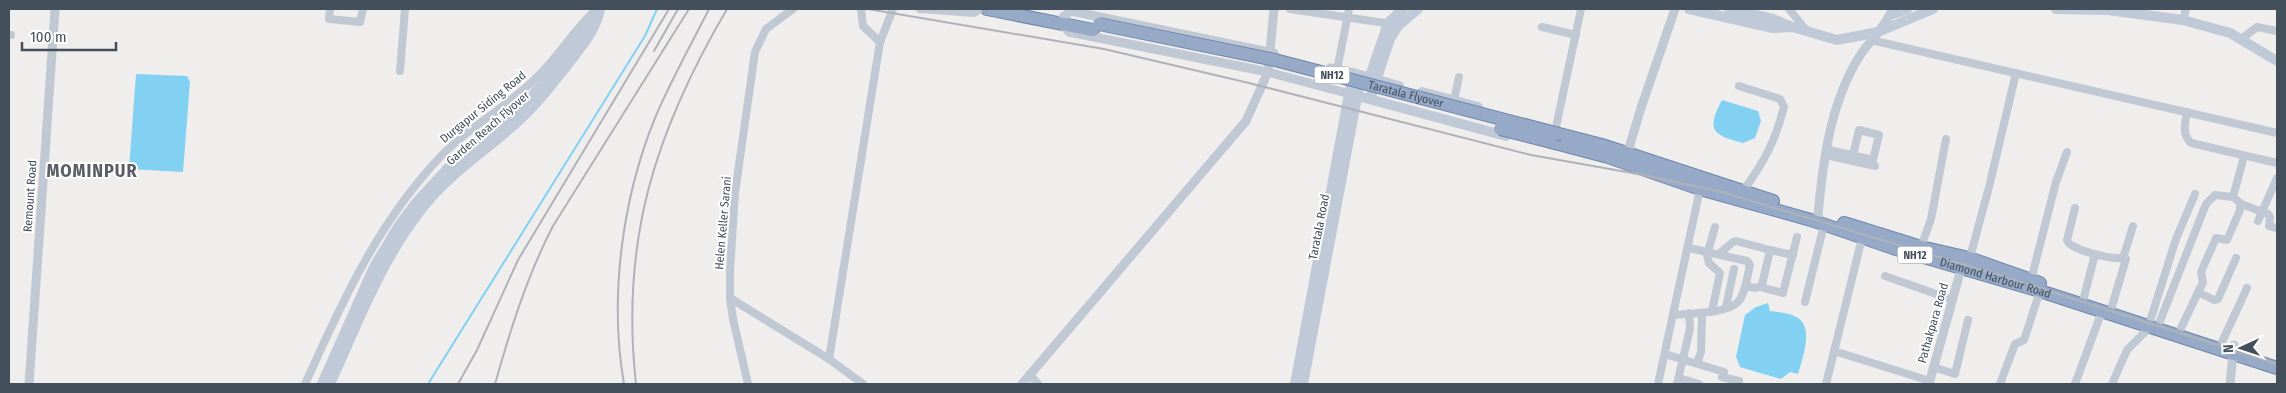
<svg xmlns="http://www.w3.org/2000/svg" width="2286" height="393" font-family="'Fira Sans Condensed',sans-serif">
<style>
.water{fill:#82d1f2}
.lines{fill:none;stroke-linecap:round;stroke-linejoin:round}
.stream{stroke:#82d1f2;stroke-width:2}
.trunk-casing{stroke:#6d85ac;stroke-width:14}
.minor{stroke:#c0c8d4;stroke-width:8}
.tertiary{stroke:#c0c8d4;stroke-width:9}
.secondary{stroke:#bfc9d8;stroke-width:10}
.trunk{stroke:#96aac8;stroke-width:12}
.rail{stroke:#afb2b9;stroke-width:2}
.trunk-bridge-casing{stroke:#6d85ac;stroke-width:14;stroke-linecap:butt}
.trunk-bridge{stroke:#96aac8;stroke-width:12}
.labels{text-anchor:middle;stroke-width:4;stroke-linejoin:round;paint-order:stroke}
.shield{fill:#fff;stroke:#7c848d;stroke-width:1}
.shield-label{font-size:11px;font-weight:bold;fill:#444f5c}
.street-label{font-size:12px;fill:#444f5c;stroke:#fff}
.district-label{font-size:18px;font-weight:bold;letter-spacing:1px;fill:#5a5d63;stroke:#fff}
</style>
<rect width="100%" height="100%" fill="#f0eded"/>
<g class="water">
<path d="M136,74L187,76L190,82L183,172L129,169Z"/>
<path d="M1722,100L1758,111L1761,121L1755,138L1743,143C1712,135 1706,130 1722,100Z"/>
<path d="M1768,303L1770,311C1778,312 1791,313 1798,318C1814,328 1802,360 1798,374L1790,372L1781,379L1740,367L1736,357L1745,315L1756,307Z"/>
</g>
<g class="lines">
<path class="stream" d="M428,384L645,36L657,9"/>
<defs>
<g id="trunk">
<path d="M987,9L1093,30"/>
<path d="M1563,135L1602,145L1773,201"/>
<path id="s1" d="M1551,142L1608,157L1700,189L1811,220L1893,248L2040,291L2277,368"/>
<path d="M1844,223L1921,247L1969,258L2040,283"/>
</g>
</defs>
<use href="#trunk" class="trunk-casing"/>
<g class="minor">
<path d="M330,9L329,19L360,22L363,9"/>
<path d="M793,9L766,29L755,52L735,193L730,271V298L829,359L863,384"/>
<path d="M861,9L863,26L880,42"/>
<path d="M920,9L974,13L980,9"/>
<path d="M1290,9L1392,24"/>
<path d="M1789,9L1806,30"/>
<path d="M2183,20L2186,9"/>
<path d="M1542,27L1576,35"/>
<path d="M9,35H11"/>
<path d="M2241,39L2257,27L2277,31"/>
<path d="M1871,40L2277,133"/>
<path d="M1337,70L1349,9"/>
<path d="M400,71L405,9"/>
<path d="M1739,86L1780,99L1784,107C1775,142 1764,162 1743,191"/>
<path d="M1454,100L1459,77"/>
<path d="M2187,112C2185,123 2182,135 2191,143L2277,163"/>
<path d="M1556,127L1581,9"/>
<path d="M1827,149C1842,153 1857,156 1873,160L1879,135L1859,130L1853,155"/>
<path d="M1826,155L1875,166"/>
<path d="M2241,204L2268,214L2270,217L2269,226L2277,228"/>
<path d="M2075,208L2067,240C2069,250 2111,259 2121,258L2124,255L2133,226"/>
<path d="M2258,221L2277,178"/>
<path d="M1921,247L1931,219L1946,139"/>
<path d="M1770,250L1793,255"/>
<path d="M1720,253L1733,242L1736,241L1770,250L1762,285L1756,288L1745,286"/>
<path d="M1969,261L1989,187L2016,73"/>
<path d="M1885,276L1953,300"/>
<path d="M2031,280L2056,182L2067,152"/>
<path d="M1760,287L1783,293L1797,237"/>
<path d="M2198,292L2214,300L2218,299L2236,258"/>
<path d="M2084,297L2095,254"/>
<path d="M730,298L733,319L748,384"/>
<path d="M1805,302L1824,225"/>
<path d="M2112,306L2126,259"/>
<path d="M1726,307L1734,269"/>
<path d="M1712,311L1720,273L1709,263L1707,255L1715,227"/>
<path d="M1674,315C1691,313 1726,314 1738,302C1746,293 1747,276 1750,265L1747,261L1689,248"/>
<path d="M2151,318L2176,239L2195,194"/>
<path d="M2160,321L2206,204L2215,195L2233,197"/>
<path d="M2181,328L2203,282L2201,272L2216,238L2227,240L2240,210V203L2233,197L2244,156"/>
<path d="M2222,342L2247,288"/>
<path d="M1834,351L1930,381"/>
<path d="M1665,354L1724,372"/>
<path d="M829,359L880,42L893,9"/>
<path d="M1697,363L1701,352L1702,313"/>
<path d="M1933,367L1955,374L1968,320"/>
<path d="M1030,375L1038,384"/>
<path d="M1722,377L1739,381L1738,384"/>
<path d="M1679,378L1699,384"/>
<path d="M305,384C342,302 377,224 440,157C469,127 507,107 537,77C559,56 574,29 597,9"/>
<path d="M1658,384L1700,189"/>
<path d="M1677,384L1690,329L1689,313"/>
<path d="M1826,384L1862,238"/>
<path d="M2000,384L2015,344L2024,340L2040,291"/>
<path d="M2075,384L2102,311"/>
<path d="M2112,384L2127,350L2151,326"/>
</g>
<g class="tertiary">
<path d="M1063,17L1071,11L1274,53"/>
<path d="M1062,24L1069,32L1268,72L1350,94"/>
<path d="M1330,68L1353,73"/>
<path d="M1626,158L1641,108L1675,9"/>
<path d="M1818,215C1823,161 1830,104 1859,57C1869,41 1885,28 1892,10"/>
<path d="M29,384L55,9"/>
<path d="M1022,384L1246,121L1268,72L1274,9"/>
<path d="M1929,384L1961,269"/>
<path d="M2230,384L2234,345"/>
</g>
<g class="secondary">
<path d="M1689,9L1773,28L1793,27L1837,40L1878,32L1933,9"/>
<path d="M1729,9L1773,19L1790,26"/>
<path d="M2056,9L2108,10L2183,20L2230,33L2277,61"/>
<path d="M1890,15L1907,9"/>
<path d="M1368,82L1388,23L1403,9"/>
<path d="M1422,92L1478,107"/>
<path d="M1354,95L1506,136"/>
<path d="M1370,99L1390,39L1398,26L1418,9"/>
<path d="M322,384L374,267L398,227L415,204L448,168L508,120L526,102L540,87L596,16"/>
<path d="M330,384C357,325 380,262 421,210C447,176 481,154 513,126C536,106 554,82 573,58C585,42 596,29 600,9"/>
<path d="M1295,384L1353,73L1399,86"/>
<path d="M1303,384L1361,76"/>
</g>
<use href="#trunk" class="trunk"/>
<g class="rail">
<path d="M868,9L1104,49L1249,83L1531,155L1638,174L1722,192L2005,277L2277,364"/>
<path d="M654,51L678,9"/>
<path d="M458,384L477,350L518,260L669,9"/>
<path d="M495,384C510,331 527,276 553,226L689,9"/>
<path d="M624,384C609,298 622,199 655,118C671,80 691,45 709,9"/>
<path d="M636,384C620,241 655,132 727,9"/>
</g>
<defs>
<g id="trunk-bridge">
<path id="s2" d="M1099,24L1275,60L1563,135"/>
<path d="M1500,129L1551,142"/>
</g>
</defs>
<use href="#trunk-bridge" class="trunk-bridge-casing"/>
<use href="#trunk-bridge" class="trunk-bridge"/>
</g>
<g class="labels">
<g class="shield">
<rect x="1314.5" y="66.5" width="35" height="17" rx="4"/>
<rect x="1897.5" y="246.5" width="35" height="17" rx="4"/>
</g>
<g class="shield-label">
<text x="1332" y="79">NH12</text>
<text x="1915" y="259">NH12</text>
</g>
<g class="street-label">
<text dy="4" stroke="none"><textPath href="#s2" startOffset="315">Taratala Flyover</textPath></text>
<text transform="translate(483 107) rotate(-39)" y="4">Durgapur Siding Road</text>
<text transform="translate(488 128) rotate(-41)" y="4">Garden Reach Flyover</text>
<text transform="translate(30 196) rotate(-86)" y="4">Remount Road</text>
<text transform="translate(723 223) rotate(-85)" y="4">Helen Keller Sarani</text>
<text transform="translate(1319 227) rotate(-79)" y="4">Taratala Road</text>
<text dy="4" stroke="none"><textPath href="#s1" startOffset="465">Diamond Harbour Road</textPath></text>
<text transform="translate(1933 323) rotate(-74)" y="4">Pathakpara Road</text>
</g>
<g class="district-label">
<text x="92" y="177">MOMINPUR</text>
</g>
</g>
<rect width="2286" height="393" fill="none" stroke="#444f5c" stroke-width="20"/>
<g transform="translate(2241 348) rotate(267)" stroke="#ffffff" stroke-width="4" paint-order="stroke">
<path d="M0-4L9 19L0 12L-9 19Z" fill="#444f5c"/>
<text y="-8" font-size="14" font-weight="bold" text-anchor="middle" fill="#444f5c">N</text>
</g>
<path d="M22 42v8h94v-8" fill="none" stroke="#444f5c" stroke-width="2.5"/>
<text x="30" y="42" font-size="15" fill="#444f5c" stroke="#ffffff" stroke-width="4" paint-order="stroke">100 m</text>
</svg>
